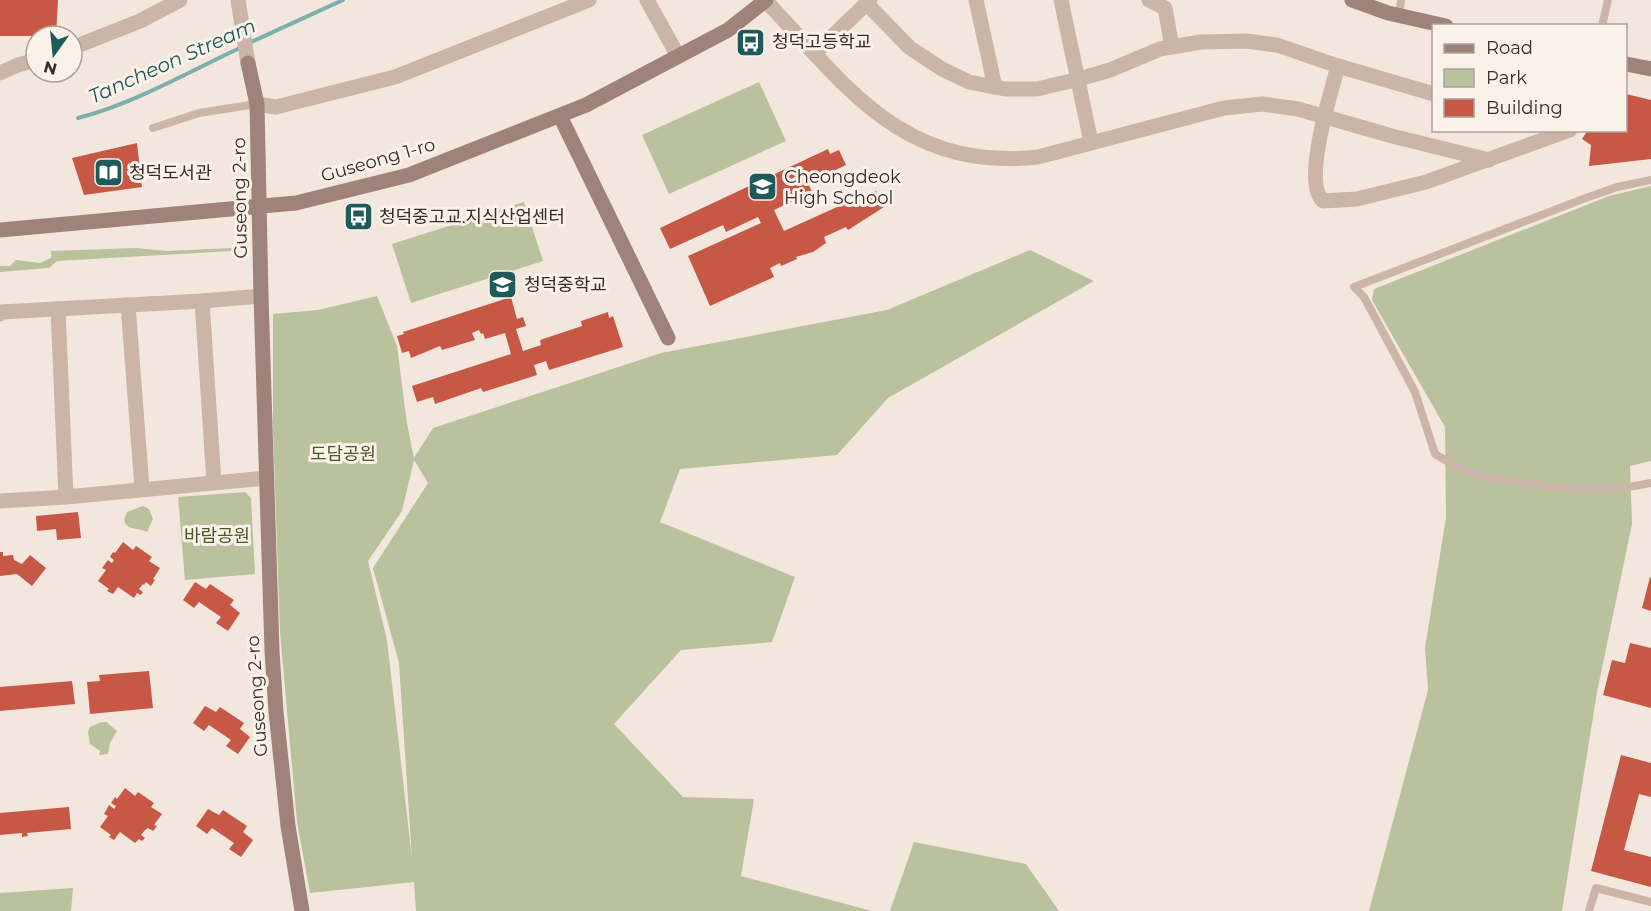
<svg xmlns="http://www.w3.org/2000/svg" width="1651" height="911" font-family="Montserrat,'Noto Sans KR',sans-serif">
<style>
.green{fill:#b9c29c;fill-rule:evenodd}
.lines{fill:none;stroke-linecap:round;stroke-linejoin:round}
.stream{stroke:#7bb0ad;stroke-width:4}
.building{fill:#c85846}
.lane{stroke:#cbb5a8;stroke-width:8}
.street{stroke:#cbb5a8;stroke-width:15}
.secondary{stroke:#9f837a;stroke-width:15}
.labels{text-anchor:middle;stroke-width:6;stroke-linejoin:round;paint-order:stroke}
.poi-label{font-size:18px;fill:#382c29;stroke:#faf1e9;text-anchor:start}
.street-label{font-size:18px;fill:#382c29;stroke:#faf1e9}
.park-label{font-size:18px;fill:#4b572c;stroke:#faf1e9}
.water-label{font-size:20px;font-style:italic;fill:#1d5a58;stroke:#faf1e9}
</style>
<rect width="100%" height="100%" fill="#f3e6dd"/>
<g class="green">
<path d="M759,82L786,141L669,194L642,135Z"/>
<path d="M1651,186V461L1630,466L1632,524L1597,692L1562,911H1369L1428,690L1425,648L1446,517L1445,427L1372,300L1374,289L1609,196Z"/>
<path d="M524,202L543,261L411,303L392,244Z"/>
<path d="M135,248L168,251L232,248V251L57,261L49,268L0,272V266H10L16,260L40,263L51,258V251Z"/>
<path d="M1030,250L1094,281L888,398L837,455L680,469L660,522L795,577L772,642L681,650L614,724L683,797L754,799L741,876L872,911H416L414,882L310,893L297,822L280,632L273,430V314L318,310L377,296L397,346L407,424L414,458L433,428L661,353L887,310ZM414,460L428,483L373,568L399,663L412,859L387,640L368,561L402,511Z"/>
<path d="M245,492L251,498L255,574L185,580L178,497Z"/>
<path d="M143,506L149,509L153,519L147,532C139,528 132,530 126,525L124,520L127,512Z"/>
<path d="M101,722H106L117,731L110,743L108,754L99,755L100,751L90,744L88,732L90,727Z"/>
<path d="M914,842L1026,864L1059,911H890Z"/>
<path d="M73,888L71,911H0V893Z"/>
</g>
<g class="lines">
<g class="stream">
<path d="M249,43L343,0"/>
<path d="M78,118C134,104 190,71 242,47"/>
</g>
</g>
<g class="building">
<path d="M0,0H58L56,36H0Z"/>
<path d="M1626,94L1651,100V159L1589,166L1591,145L1582,139L1588,130H1626Z"/>
<path d="M137,143L142,187L84,195L72,158Z"/>
<path d="M828,149L830,154L839,150L846,165L808,183L812,192L774,210L784,231L868,193L869,195L876,191L884,207L848,230L846,227L824,237L826,243L813,252L796,257L797,259L781,266L780,263L770,268L774,277L710,306L688,256L761,223L758,217L726,232L723,225L670,249L660,228Z"/>
<path d="M511,297L517,319L523,317L526,326L516,329L523,351L541,345L540,340L582,326L581,321L608,312L609,318L613,316L623,347L549,370L546,361L534,365L537,375L483,392L481,388L435,404L433,397L417,402L412,386L511,354L505,333L485,339L483,333L481,334L479,330L472,333L475,340L442,350L440,346L411,358L409,351L402,353L397,336L404,334L403,332Z"/>
<path d="M78,512L81,538L57,540L56,529L37,531L36,516Z"/>
<path d="M123,542L133,550L136,546L152,557L149,561L160,568L153,579L155,580L151,586L146,582L144,585L143,584L139,589L143,592L141,595L137,593L134,598L118,587L113,594L107,591L109,589L98,581L106,570L102,568L108,560L112,563L114,560L110,557L113,552L115,553Z"/>
<path d="M0,552H3V556L13,555L14,560L22,564L30,555L46,568L32,586L17,574L0,576Z"/>
<path d="M1650,577L1651,578V611L1642,608Z"/>
<path d="M195,582L206,589L210,584L234,600L230,605L240,613L228,631L216,623L221,617L199,602L194,608L183,600Z"/>
<path d="M1630,643L1651,648V708L1603,695L1612,660L1625,663Z"/>
<path d="M149,671L153,708L90,714L87,682L100,681L99,675Z"/>
<path d="M72,681L75,704L0,711V687Z"/>
<path d="M205,706L216,712L220,707L244,723L240,729L250,737L238,754L226,746L231,740L209,725L204,731L193,723Z"/>
<path d="M1621,755L1651,763V797L1639,794L1624,850L1651,857V887L1591,871Z"/>
<path d="M125,788L135,796L138,792L154,803L151,807L162,814L154,825L157,826L153,831L148,828L145,830L141,835L145,838L142,841L139,839L135,843L120,832L114,840L109,837L111,835L100,827L108,816L104,814L109,805L114,809L116,806L111,803L115,797L117,799Z"/>
<path d="M69,807L71,829L27,833L28,836L22,837V833L0,835V813Z"/>
<path d="M208,809L219,815L223,810L247,826L243,832L253,840L241,857L229,849L234,843L212,828L207,834L196,826Z"/>
</g>
<g class="lines">
<g class="lane">
<path d="M1399,15L1401,0"/>
<path d="M1602,26L1608,0"/>
<path d="M153,128L199,113L257,104"/>
<path d="M1651,180L1617,187L1583,199L1354,287L1364,297L1415,392L1435,454C1444,459 1454,466 1464,470C1484,478 1505,480 1527,483C1572,490 1605,493 1651,483"/>
<path d="M1589,911L1596,888L1651,902"/>
</g>
<g class="street">
<path d="M238,0L248,63"/>
<path d="M647,0L678,56"/>
<path d="M765,0C848,88 903,171 1038,157L1224,108L1262,104L1298,109L1392,136L1489,160"/>
<path d="M976,0L995,87"/>
<path d="M1061,0L1091,142"/>
<path d="M1149,0L1165,8L1172,47"/>
<path d="M867,4L910,48L942,69L969,82L1005,89H1037L1079,79L1110,70L1160,49L1201,42L1246,41L1277,45L1338,66L1434,94"/>
<path d="M72,48L140,21L180,0"/>
<path d="M815,53L870,0"/>
<path d="M1338,66C1331,93 1302,182 1323,201L1357,199L1426,182L1570,130"/>
<path d="M0,73L18,65L36,60"/>
<path d="M257,104L276,107L395,77L589,0"/>
<path d="M202,301L214,483"/>
<path d="M128,305L142,488"/>
<path d="M58,309L66,497"/>
<path d="M0,314L1,312L202,301L261,296"/>
<path d="M0,501L66,497L266,478"/>
</g>
<g class="secondary">
<path d="M1352,0L1388,13L1446,26"/>
<path d="M248,63L257,104L261,296L272,651L276,712L288,826L302,911"/>
<path d="M1626,64L1651,69"/>
<path d="M560,116L668,338"/>
<path d="M0,230L296,203L409,175L586,105L728,30L766,0"/>
</g>
</g>
<defs>
<symbol id="bus-square" viewBox="-11 -11 22 22"><rect x="-9" y="-9" width="18" height="18" rx="4" fill="#1d5a58" stroke="#faf1e9"/><path d="M-5-6H5V4H4V6H2V4H-2V6H-4V4H-5ZM-3.5-4V0h7V-4ZM-3.5 1.2v1.5H-2V1.2ZM2 1.2v1.5H3.5V1.2Z" fill="#fff"/></symbol>
<symbol id="library-square" viewBox="-11 -11 22 22"><rect x="-9" y="-9" width="18" height="18" rx="4" fill="#1d5a58" stroke="#faf1e9"/><path d="M-6-4Q-3-5.5-.7-3.5V5Q-3 3-6 4ZM6-4Q3-5.5 .7-3.5V5Q3 3 6 4Z" fill="#fff"/></symbol>
<symbol id="school-square" viewBox="-11 -11 22 22"><rect x="-9" y="-9" width="18" height="18" rx="4" fill="#1d5a58" stroke="#faf1e9"/><path d="M0-5L7-2L0 1L-7-2ZM-4 1L0 2.5L4 1V4Q0 6-4 4Z" fill="#fff"/></symbol>
</defs>
<g fill-rule="evenodd">
<use href="#bus-square" x="734" y="26" width="33" height="33"/>
<use href="#library-square" x="92" y="156" width="33" height="33"/>
<use href="#school-square" x="746" y="170" width="33" height="33"/>
<use href="#bus-square" x="342" y="200" width="33" height="33"/>
<use href="#school-square" x="486" y="268" width="33" height="33"/>
</g>
<g class="labels">
<g class="poi-label">
<text x="772" y="48">청덕고등학교</text>
<text x="129" y="179">청덕도서관</text>
<text x="784" y="183">Cheongdeok<tspan x="784" dy="21">High School</tspan></text>
<text x="379" y="223">청덕중고교.지식산업센터</text>
<text x="524" y="291">청덕중학교</text>
</g>
<g class="street-label">
<text transform="translate(378 160) rotate(-16)" y="6">Guseong 1-ro</text>
<text transform="translate(240 198) rotate(-91)" y="6">Guseong 2-ro</text>
<text transform="translate(257 696) rotate(-94)" y="6">Guseong 2-ro</text>
</g>
<g class="park-label">
<text x="343" y="460">도담공원</text>
<text x="217" y="542">바람공원</text>
</g>
<g class="water-label">
<text transform="translate(172 61) rotate(-24)" y="7">Tancheon Stream</text>
</g>
</g>
<rect x="1432" y="24" width="195" height="108" fill="#faf1e9" stroke="#aca29c" stroke-width="1.5"/>
<rect x="1444" y="44" width="30" height="9" fill="#9f837a" stroke="#aca29c" stroke-width="1.5"/>
<text x="1486" y="54" font-size="18" fill="#382c29">Road</text>
<rect x="1444" y="69" width="30" height="18" fill="#b9c29c" stroke="#aca29c" stroke-width="1.5"/>
<text x="1486" y="84" font-size="18" fill="#382c29">Park</text>
<rect x="1444" y="99" width="30" height="18" fill="#c85846" stroke="#aca29c" stroke-width="1.5"/>
<text x="1486" y="114" font-size="18" fill="#382c29">Building</text>
<g transform="translate(54 54) rotate(195)"><circle r="28" fill="#faf1e9" stroke="#aca29c" stroke-width="1.5"/>
<path d="M0-4.5L10 22L0 15L-10 22Z" fill="#1d5a58"/>
<text y="-9" font-size="16" font-weight="bold" text-anchor="middle" fill="#382c29">N</text>
</g>
</svg>
